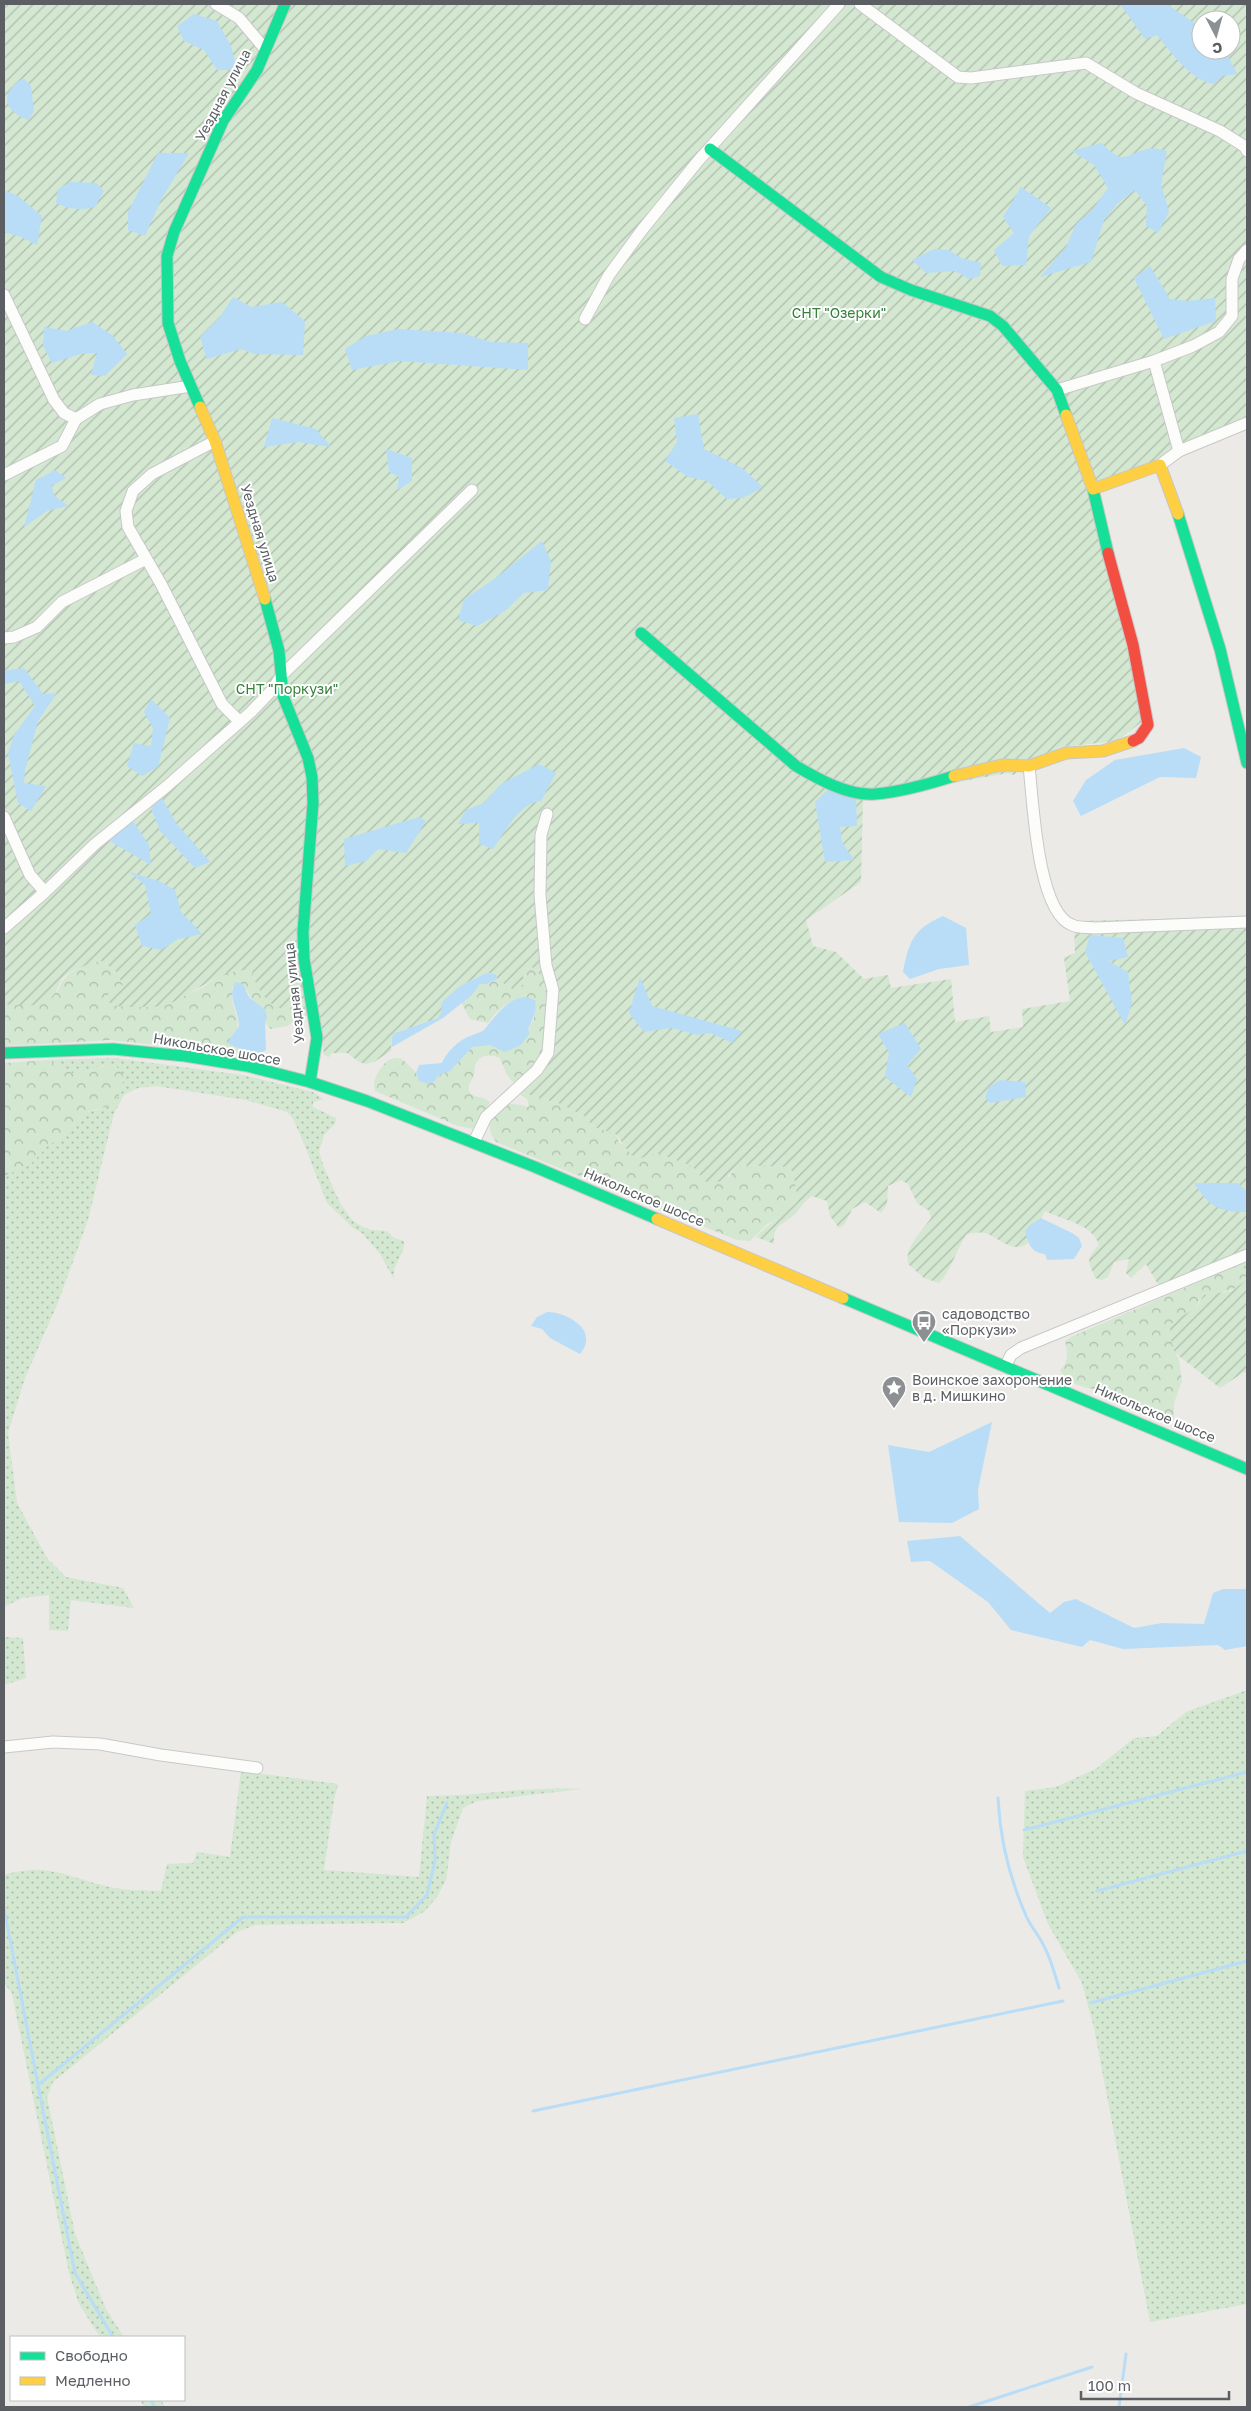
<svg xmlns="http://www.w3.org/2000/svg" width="1251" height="2411" font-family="'Golos Text',sans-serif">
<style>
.grass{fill:url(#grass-dots)}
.forest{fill:url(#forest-crowns)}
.garden{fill:url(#garden-furrows);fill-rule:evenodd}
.water{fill:#b9ddf7}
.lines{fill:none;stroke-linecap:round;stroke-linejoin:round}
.stream{stroke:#b9ddf7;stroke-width:3}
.street-casing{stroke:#c8c8c8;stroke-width:13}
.fast-casing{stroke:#c7c7c6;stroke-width:13}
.slow-casing{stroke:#c7c7c6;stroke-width:13}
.jam-casing{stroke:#c7c7c6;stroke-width:13}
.street{stroke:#fcfcfb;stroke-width:11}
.fast{stroke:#16e098;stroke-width:11}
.slow{stroke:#ffcf43;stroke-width:11}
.jam{stroke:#f24e42;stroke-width:11}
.labels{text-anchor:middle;stroke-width:4;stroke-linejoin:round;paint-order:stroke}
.street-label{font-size:14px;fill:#5b5f64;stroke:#fff}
.park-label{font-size:14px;fill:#358138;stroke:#fff}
.poi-label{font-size:14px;fill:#5b5f64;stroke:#fff;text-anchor:start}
</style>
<defs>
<pattern id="grass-dots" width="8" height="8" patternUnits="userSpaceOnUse" patternTransform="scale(1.25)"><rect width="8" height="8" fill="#d3e7d1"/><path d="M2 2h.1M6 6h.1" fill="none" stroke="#aebead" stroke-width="1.8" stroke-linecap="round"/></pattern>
<pattern id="forest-crowns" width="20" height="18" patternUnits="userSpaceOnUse" patternTransform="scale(1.25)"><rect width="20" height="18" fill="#d3e7d1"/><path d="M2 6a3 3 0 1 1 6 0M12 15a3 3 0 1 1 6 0" fill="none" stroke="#aebead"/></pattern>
<pattern id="garden-furrows" width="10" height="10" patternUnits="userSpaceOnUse" patternTransform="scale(1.25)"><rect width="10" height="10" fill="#d3e7d1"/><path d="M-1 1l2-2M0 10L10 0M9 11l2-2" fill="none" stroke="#aebead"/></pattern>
</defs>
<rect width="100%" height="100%" fill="#ebeae6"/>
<g class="grass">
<path d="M115,1058L242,1075L313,1092L323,1099L313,1102V1107L336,1118L335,1124L324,1135L319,1151L323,1165L340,1203L352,1220L361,1226L371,1230L387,1231L394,1238L404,1241C406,1255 389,1266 395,1281L380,1254L362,1233L353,1228L327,1203L303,1141L293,1119L287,1112L246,1100L156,1086L138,1088L124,1095L114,1113L88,1220L59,1300L25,1378L8,1433L17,1503L47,1558L66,1577L123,1588L134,1608L71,1600L68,1631L49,1630V1595L22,1598L4,1607V1176L34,1161L47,1146L65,1135L74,1123L87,1112L97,1110L115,1101L123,1086L104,1065L83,1072L72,1073L47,1060Z"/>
<path d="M4,1637L23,1638L26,1678L4,1685Z"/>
<path d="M1247,1690V2304L1150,2322L1094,2028L1082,1983L1048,1924L1023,1857L1025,1791L1056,1787L1097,1768L1134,1738L1157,1736L1186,1712Z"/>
<path d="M241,1771L338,1784L334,1800L324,1870L419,1877L427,1796C479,1796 529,1786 582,1789L477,1801L463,1808L451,1842L446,1880L437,1897L425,1911L413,1918L403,1923L255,1925L237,1932L53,2082L47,2097L75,2234L106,2309L124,2337H100L79,2304L69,2273L15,2009L12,1993L4,1983V1875C48,1862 69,1878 110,1887C126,1891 144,1890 161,1891L167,1864L193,1863L197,1852L230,1857Z"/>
<path d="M140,2400H161L165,2407H144Z"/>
</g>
<g class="forest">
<path d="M101,961L115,970L123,985L116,991L113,1005L148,1007L173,1002L186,994L202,988L220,976L236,970L244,968L252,971C256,988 271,1011 290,1009L299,1018L287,1026L271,1029L265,1023L267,1017C261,1007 250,1000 247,990L232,987C233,994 231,1001 234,1008C238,1021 241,1026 231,1037L234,1045L246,1049L244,1055L111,1040L4,1046V1005L58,991C63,973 83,964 101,961Z"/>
<path d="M532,967L538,971L546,993L544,1052L536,1065L514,1083L507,1075L500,1058C491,1054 481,1054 476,1063C474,1067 475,1071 474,1075C472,1080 466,1087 470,1093C475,1099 485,1095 490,1103L473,1129L458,1126L375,1091C370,1078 388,1052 401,1059C407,1062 412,1069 416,1073L417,1077L434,1082L439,1075L454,1065L472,1047L486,1044L521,1045L530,1033L528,1029L534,1019L535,1000C517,992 497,1009 488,1023L470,1019L461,1002L472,995L480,984H487L497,979L504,982L521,968Z"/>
<path d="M47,1060L72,1073C84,1073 124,1053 123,1080C123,1089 118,1099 112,1105L87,1112L74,1123L65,1135L47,1146L30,1165L4,1176V1063Z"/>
<path d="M520,1092L561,1104L584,1116L594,1127L616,1134L619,1142L641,1158L657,1153L692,1166L707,1183L729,1177L736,1167L744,1165L788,1167L793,1172L798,1201L787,1213L766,1225L750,1241L737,1240L496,1142L491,1134L489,1122C504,1103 505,1101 529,1107L527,1099L521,1095Z"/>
<path d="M1236,1266L1247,1269V1280C1231,1296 1213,1289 1200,1300C1196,1304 1199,1304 1196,1307C1192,1313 1182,1316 1175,1320V1353L1179,1360L1182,1381L1174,1403V1418L1169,1423C1146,1421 1130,1405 1110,1395C1092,1385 1073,1391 1060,1370C1070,1361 1067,1352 1065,1341L1073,1336Z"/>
</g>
<g class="garden">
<path d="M4,4H1247V419L1093,489L1143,721L1117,741L1061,747L1028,761L1014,775L1008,773L863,799L861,882L806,920L813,946L836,952L864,979L888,975L891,988L951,979L955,1022L989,1016L991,1032L1023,1027L1022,1009L1070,1001L1064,958L1075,953L1074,921L1247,917V1269L1236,1266L1152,1301L1147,1291L1159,1286L1146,1264L1131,1278L1126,1273L1129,1259L1114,1262L1108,1277L1102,1280L1095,1278C1088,1259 1085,1261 1099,1245C1092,1223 1062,1220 1045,1211L1041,1218L1031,1224L1026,1231L1028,1243C1014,1254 1001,1240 988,1234C982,1231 974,1233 967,1234C956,1249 952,1270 939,1283L924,1278L908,1264C904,1248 922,1231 931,1218L929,1211L917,1203L908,1184L901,1180L888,1186L887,1204L881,1213L865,1202L852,1209L845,1224L839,1228L830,1216L827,1201L812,1196C804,1201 802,1206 796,1213C785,1225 772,1223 774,1244L756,1237C769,1222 785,1215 798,1201L793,1172L788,1167L744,1165L736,1167L723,1181L707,1183L692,1166L657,1153L641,1158L631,1155L616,1134L594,1127L584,1116L561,1104L520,1092L514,1083L530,1071L543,1056L546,993L538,971L532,967L518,970L527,982L514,990L497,979L496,974L486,973L460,986L438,1018L398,1032L392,1037L391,1051L374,1062L366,1064L359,1062L347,1053H332L329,1057L324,1055L318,1013L299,1018L290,1009C271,1011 256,989 252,971C232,964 192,993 173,1002C162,1008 147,1007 135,1007C124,1007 114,1007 106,1000L109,992L116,991L123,985L115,970L101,961C91,963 68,971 62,979C56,989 56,998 43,1003C30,1008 17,1003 4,1005ZM1201,20H1231V50H1201Z"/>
<path d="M1247,1280V1373L1244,1372L1220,1388L1175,1353L1171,1340L1170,1326L1175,1320L1196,1308L1204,1295L1231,1291Z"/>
</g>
<g class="water">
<path d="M1120,4H1167L1201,28V50H1225L1237,74L1223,76L1214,84C1191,81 1171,52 1157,35L1145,39Z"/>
<path d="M194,14L217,21L231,46L237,70H217L204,50L184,41L177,26Z"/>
<path d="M23,78L31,86L34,111L28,120C2,110 0,93 23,78Z"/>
<path d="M1101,143C1127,166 1120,156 1147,149C1152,147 1161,150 1167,151L1161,185L1169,212L1158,233L1146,226L1147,206L1135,190L1117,204L1104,220L1091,262L1040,277L1066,247L1076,224L1092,210L1108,188L1094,165L1072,151Z"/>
<path d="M158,153H189L161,200L145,236L128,230V212Z"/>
<path d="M70,182L96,183L104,191L95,207C81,210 69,210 56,203L58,189Z"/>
<path d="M1021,187L1051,208L1029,236L1026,265L1002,266L994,250L1014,233L1003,217Z"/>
<path d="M4,190L18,196L42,216L37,245L21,237L4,232Z"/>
<path d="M934,249L949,250L961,258L981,263L980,276L969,279L955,271L926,273L912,260Z"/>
<path d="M1150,266L1170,299L1187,301L1215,298L1216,321L1164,339L1134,278Z"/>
<path d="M233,297L251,307L282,302L305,321L303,355L255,354L241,349L207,359L200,337L219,318Z"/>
<path d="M92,322L112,335L127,354L105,376L91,375L97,353L81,354L52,363L43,346L44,327L66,331Z"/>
<path d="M398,329L462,333L491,342L528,343V370L400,361L352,370L345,349L366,336Z"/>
<path d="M698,414L704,449L742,468L763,487L743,498L727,499L707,481L688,477L665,461L677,442L674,418Z"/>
<path d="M272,418L316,429L331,447L299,442L264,447Z"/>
<path d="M386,449L412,458V481L397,490L399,477L389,472Z"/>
<path d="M55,470L66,478L51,486L55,496L68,506L47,511L24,527L36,480Z"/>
<path d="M542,541L551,561L548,590L524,593L505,611L477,626L458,620L464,599L493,580Z"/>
<path d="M24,668L43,694L57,693L38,721L25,770L24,783L46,786L31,811L18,803L8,753L14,735L35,706L19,681L4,684V671Z"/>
<path d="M151,699L170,718L158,767L142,776L127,766L134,743L151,746L153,728L144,712Z"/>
<path d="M1184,748L1201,757L1196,778L1160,777L1081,816L1073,801L1086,780L1115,760Z"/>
<path d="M539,764L556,773L541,801C519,803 505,832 493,849L479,844V823L458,824L466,810L484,803L501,784Z"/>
<path d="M831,787L856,797L857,826L840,827L842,842L854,860L825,862L815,802Z"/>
<path d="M161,797L177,824L210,862L195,868L160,831L151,808Z"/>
<path d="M419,817L426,821L406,853L378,849L366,861L345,866L344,839Z"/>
<path d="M133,821L149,845L151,865L108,840Z"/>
<path d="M129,872L159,881L175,890L181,912L202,934L178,939L161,950L142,946L135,925L151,914L145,885Z"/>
<path d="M943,916L966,928L969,965L939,969L910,979L903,972C909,940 914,929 943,916Z"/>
<path d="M1090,935L1123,938L1128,957L1108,961L1128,972L1132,1003L1125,1025L1085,952Z"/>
<path d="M486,973L496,974L497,979L487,984H480L472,995L443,1018L392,1047V1037L395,1033L438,1018L442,1011L441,1004L443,1001L460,986Z"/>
<path d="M640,977L652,1006L742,1031L732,1043L711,1033L697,1035L672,1028L644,1032L629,1013Z"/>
<path d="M236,982L243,984L249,997L265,1010L267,1017L265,1023L266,1050C255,1058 239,1048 227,1043L239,1026C239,1010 226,996 236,982Z"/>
<path d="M525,997L535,1000C537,1011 533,1019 528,1029L530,1033L521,1045L505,1052L490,1045L472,1047L450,1071L439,1075L434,1082L428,1084L419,1081L416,1073L419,1065L442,1063C447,1051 461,1038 473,1035C477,1033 480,1033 484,1030C495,1017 506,999 525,997Z"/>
<path d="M905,1023L921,1049L907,1065L917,1079L911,1097L885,1077L889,1053L878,1034Z"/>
<path d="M1000,1080L1025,1082L1026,1097L990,1103L985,1098L989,1087Z"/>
<path d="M1194,1183H1237L1247,1191V1212C1219,1212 1209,1207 1194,1183Z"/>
<path d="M1041,1218L1072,1233L1079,1238L1082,1246L1074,1259L1047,1260L1045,1254C1031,1253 1028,1243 1025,1231L1031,1224Z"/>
<path d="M547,1312C568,1312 600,1331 580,1354L550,1338L542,1329L531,1326L537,1317Z"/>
<path d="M992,1422L978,1490L979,1509L952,1523L899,1522L888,1445L929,1452Z"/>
<path d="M960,1536L1050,1613L1064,1602L1076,1599L1134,1628L1162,1623L1204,1624L1213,1593L1223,1589H1247V1646L1225,1650L1218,1645L1123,1649L1090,1640L1082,1647L1011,1630L988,1602L930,1561L911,1562L907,1541Z"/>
</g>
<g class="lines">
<g class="stream">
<path d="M998,1798C1000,1839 1010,1880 1027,1918C1032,1928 1040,1937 1045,1948C1051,1960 1055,1974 1059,1988"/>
<path d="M1024,1830L1247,1772"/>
<path d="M1097,1891L1247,1851"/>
<path d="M4,1908L38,2085"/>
<path d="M1090,2003L1247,1961"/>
<path d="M533,2111L1063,2001"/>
<path d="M113,2337L75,2273L38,2085L243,1917H406L427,1895L435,1861L434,1834L447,1803"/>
<path d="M150,2400L155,2407"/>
<path d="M969,2407L1092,2367"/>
<path d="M1119,2407L1126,2354"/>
</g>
<defs>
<g id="street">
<path d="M216,4L239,18L265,49"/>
<path d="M860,4L958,77L971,78L1086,63L1136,93L1220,131L1244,146L1247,151"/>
<path d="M4,295L54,400L64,413L76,419"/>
<path d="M585,319L609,275L642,230L698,161L839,4"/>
<path d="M1154,361L1179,451"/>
<path d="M1057,390L1154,361L1193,346L1219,332L1232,316V279L1239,259L1247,250"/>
<path d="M215,441L152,474L133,491L126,511L128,527L161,584L222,704L239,721"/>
<path d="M1160,465L1179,451L1247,423"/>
<path d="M4,475L62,446L76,419L100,404L133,395L191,386"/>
<path d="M4,638L14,637L37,627L62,602L146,559"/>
<path d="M1029,766C1033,800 1037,912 1072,925C1078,928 1087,927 1095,928L1247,922"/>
<path d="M4,817L30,875L45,892"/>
<path d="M4,928L45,892L95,844L166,787L251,712L273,689L281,676L472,490"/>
<path d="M474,1142L486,1117L537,1070L548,1053L553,990L546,965L540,895L541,835L547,814"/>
<path d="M1006,1365L1011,1355L1021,1348L1247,1255"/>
<path d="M4,1747L53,1742L100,1744L161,1755L257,1768"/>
</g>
<g id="fast">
<path d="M710,149L881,277L911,290L990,316L1003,326L1057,390L1066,415"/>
<path d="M200,407L180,361L168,323L167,256L174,232L223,121L257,70L285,4"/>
<path d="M1093,489L1108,553"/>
<path d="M1178,514L1220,649L1247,763"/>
<path d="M265,599L279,651L283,696L308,758L312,777L313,803L303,932L304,959L317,1038L310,1082"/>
<path d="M641,633L796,766C818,779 848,796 875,794C900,792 929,784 954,776"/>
<path d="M4,1053L113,1049L185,1056L247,1066L310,1082L367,1101L535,1167L657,1219"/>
<path d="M843,1298L1247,1469"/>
</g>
<g id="slow">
<path d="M200,407L215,441L265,599"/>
<path d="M1066,415L1093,489L1160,465L1178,514"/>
<path d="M954,776L1002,765L1029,766L1066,753L1103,751L1133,741"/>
<path d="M657,1219L843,1298"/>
</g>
<path id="jam" d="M1108,553L1133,645L1148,725L1139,738L1133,741"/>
</defs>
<use href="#street" class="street-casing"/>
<use href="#fast" class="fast-casing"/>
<use href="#slow" class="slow-casing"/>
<use href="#jam" class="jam-casing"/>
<use href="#street" class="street"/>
<use href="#fast" class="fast"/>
<use href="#slow" class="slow"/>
<use href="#jam" class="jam"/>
</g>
<defs>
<symbol id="bus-pin" viewBox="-11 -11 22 30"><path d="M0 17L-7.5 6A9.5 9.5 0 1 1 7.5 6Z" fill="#8d9092" stroke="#fff"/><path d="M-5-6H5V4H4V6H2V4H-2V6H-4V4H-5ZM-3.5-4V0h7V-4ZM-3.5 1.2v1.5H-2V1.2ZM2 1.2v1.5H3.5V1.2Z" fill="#fff"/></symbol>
<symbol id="sight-pin" viewBox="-11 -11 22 30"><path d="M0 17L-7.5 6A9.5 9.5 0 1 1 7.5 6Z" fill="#8d9092" stroke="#fff"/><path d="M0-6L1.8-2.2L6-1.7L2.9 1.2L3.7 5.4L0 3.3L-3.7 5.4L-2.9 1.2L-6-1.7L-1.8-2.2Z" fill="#fff"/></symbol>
</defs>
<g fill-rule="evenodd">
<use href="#bus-pin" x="910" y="1308" width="28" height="38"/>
<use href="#sight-pin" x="880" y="1374" width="28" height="38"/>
</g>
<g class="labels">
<g class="street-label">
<text transform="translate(223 95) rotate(-62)" y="5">Уездная улица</text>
<text transform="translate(260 533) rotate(73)" y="5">Уездная улица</text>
<text transform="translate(294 993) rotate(-96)" y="5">Уездная улица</text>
<text transform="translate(217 1049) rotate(10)" y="5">Никольское шоссе</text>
<text transform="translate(644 1197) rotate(23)" y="5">Никольское шоссе</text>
<text transform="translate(1155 1413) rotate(23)" y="5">Никольское шоссе</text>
</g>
<g class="park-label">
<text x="839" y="318">СНТ "Озерки"</text>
<text x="287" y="694">СНТ "Поркузи"</text>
</g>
<g class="poi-label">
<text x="942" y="1319">садоводство<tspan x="942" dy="16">«Поркузи»</tspan></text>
<text x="912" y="1385">Воинское захоронение<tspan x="912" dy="16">в д. Мишкино</tspan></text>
</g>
</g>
<rect width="1251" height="2411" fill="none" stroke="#5b5f64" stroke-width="10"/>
<rect x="10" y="2336" width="175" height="65" fill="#ffffff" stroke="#bdbfc1"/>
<rect x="20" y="2352" width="25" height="8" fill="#16e098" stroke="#bdbfc1"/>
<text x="55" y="2361" font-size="15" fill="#5b5f64">Свободно</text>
<rect x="20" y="2377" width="25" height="8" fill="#ffcf43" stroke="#bdbfc1"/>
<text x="55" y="2386" font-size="15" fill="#5b5f64">Медленно</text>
<g transform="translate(1216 35) rotate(174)"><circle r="24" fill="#ffffff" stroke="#bdbfc1"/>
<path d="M0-4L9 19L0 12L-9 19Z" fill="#8d9092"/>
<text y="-8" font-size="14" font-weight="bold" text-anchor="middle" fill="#5b5f64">С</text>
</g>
<path d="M1081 2391v8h148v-8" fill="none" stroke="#5b5f64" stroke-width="2.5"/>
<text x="1088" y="2391" font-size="15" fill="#5b5f64" stroke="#ffffff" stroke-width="4" paint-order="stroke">100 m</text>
</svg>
